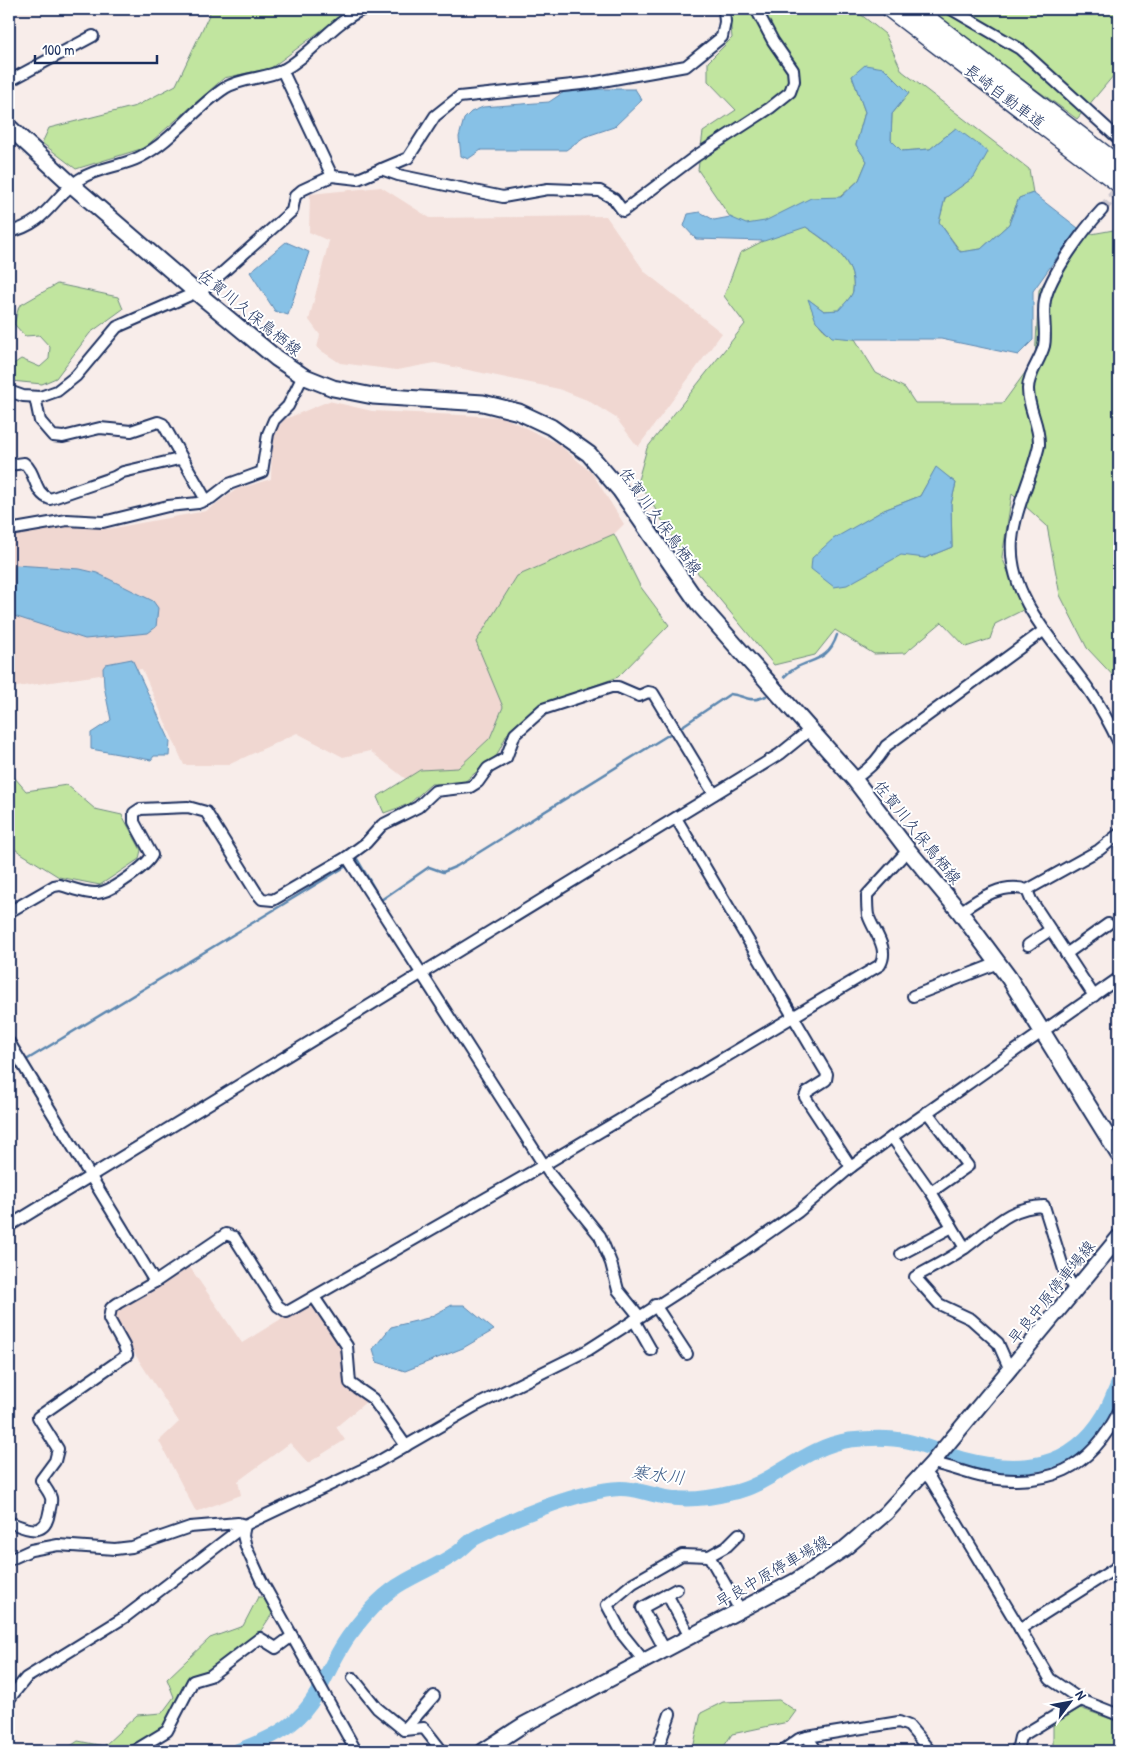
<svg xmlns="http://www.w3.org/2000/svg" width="1128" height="1760" font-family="'Patrick Hand','Klee One',sans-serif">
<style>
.built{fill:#f0d7d1}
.green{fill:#c1e59f;stroke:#6e8a7e;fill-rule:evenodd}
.water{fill:#87c1e6;stroke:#5c87b0}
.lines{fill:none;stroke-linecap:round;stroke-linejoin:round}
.stream{stroke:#5c87b0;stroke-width:2.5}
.river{stroke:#87c1e6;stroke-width:15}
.minor-tunnel{stroke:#ccc7ce;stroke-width:10;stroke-dasharray:10 5;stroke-linecap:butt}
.minor-casing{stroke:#1b2f5e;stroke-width:14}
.secondary-casing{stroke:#1b2f5e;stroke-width:18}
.primary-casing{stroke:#1b2f5e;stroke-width:19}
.motorway-casing{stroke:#1b2f5e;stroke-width:21}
.minor{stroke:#fff;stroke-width:10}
.secondary{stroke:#fff;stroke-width:14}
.primary{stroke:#fff;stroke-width:15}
.motorway{stroke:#fff;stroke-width:18}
.labels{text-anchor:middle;stroke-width:4;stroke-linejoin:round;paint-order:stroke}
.street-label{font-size:16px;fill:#1b2f5e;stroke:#fff}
.water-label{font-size:18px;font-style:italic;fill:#3b5b87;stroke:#fff}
</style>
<rect width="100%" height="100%" fill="#f8edea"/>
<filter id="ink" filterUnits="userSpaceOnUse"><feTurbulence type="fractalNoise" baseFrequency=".02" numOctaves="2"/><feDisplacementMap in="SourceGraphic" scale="10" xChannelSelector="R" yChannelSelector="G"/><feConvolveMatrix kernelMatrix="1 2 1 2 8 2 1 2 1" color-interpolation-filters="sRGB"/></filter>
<g filter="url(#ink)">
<g class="built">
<path d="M381,187L430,218L606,216L645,272L722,333L638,447L616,418L587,400L559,389L435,363L397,370L340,363L317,348L320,335L309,320L329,241L309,232L310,194Z"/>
<path d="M329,401L372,411L503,417L557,443L592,473L624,524L614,534L517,576L477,642L503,707L490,738L458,769L420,770L407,780L370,751L343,757L297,733L228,765H184L142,669L9,688V534L71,523L108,529L206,511L237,489L271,479L272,438L283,420Z"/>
<path d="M187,1263L242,1343L312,1300L343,1346L345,1387L367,1401L336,1427L345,1440L308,1463L290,1443L238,1481L241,1495L196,1512L159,1441L179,1422L112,1319L114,1309Z"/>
</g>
<g class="green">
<path d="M201,9H346L347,11L271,68L224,78L144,148L76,169L42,143L49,128L136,106L176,85L210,13Z"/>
<path d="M729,9H854L885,34L902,71L1029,169L1033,193L1019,198L1009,224L981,249L961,252L939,222L945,198L974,177L956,128L930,149L902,151L891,140L892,114L909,93L852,76L865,112L856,145L867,161L859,180L806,227C828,243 857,260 853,291C852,297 843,305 840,310L824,311L809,300C819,330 823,336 855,339L876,373L905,388L915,403H1003L1035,359L1039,290L1075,237L1119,229V682L1087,648L1060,595L1047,526L1012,494L1002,557L1023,610L995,624L990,639L966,647L942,622L905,653L874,654L835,630L815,655L774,665L682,554L638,480L647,448L745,324L724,296L740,253L763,241L730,217L698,170L703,132L736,110L708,81V62L732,38ZM936,468L956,483L951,504L952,547L925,558L833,540L884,510L920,496Z"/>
<path d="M930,9H1119V69L1077,119L938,18Z"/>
<path d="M57,284L118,297L123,309L90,333L56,378L42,384L11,381L9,367L21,359L40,367L49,359L50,347L39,335L25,336L14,324L19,306Z"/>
<path d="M614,534L640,586L669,625L618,677L536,707L507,734L497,755L463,783L431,784L409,804L384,813L377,797L420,770L458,768L490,738L503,707L476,642L517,576Z"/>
<path d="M9,771L26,791L67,785L95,809L122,815L141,850L139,859L100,885L59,877L16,850L9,841Z"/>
<path d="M258,1597H267L274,1611L256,1638L207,1673L191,1678L164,1727L127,1751H63L78,1741L104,1746L137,1715L162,1713L174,1697L167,1679L210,1638L243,1626Z"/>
<path d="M779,1700L796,1711L788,1722L732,1734L721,1751H701L694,1744L701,1713L723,1702Z"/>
<path d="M1080,1708L1119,1722V1751H1058L1053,1745V1725Z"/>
</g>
<g class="water">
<path d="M865,65L884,68L909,93L892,114L891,140L902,151L930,149L956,128L988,152L974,177L945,198L939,222L960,252L981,249L1009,224L1019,198L1033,193L1078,228L1033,291V340L1018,355L941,339H855L832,337L816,321L808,299L824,311L839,310C843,305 852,297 853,291C857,260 828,242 806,227L764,241L696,239L684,226L688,214L700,212L714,220L730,217L746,224L765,221L811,198L841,197L859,180L867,161L856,145L865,112L852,76Z"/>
<path d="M604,89H635L642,100L614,127L584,137L566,150H481L468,159L461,156L459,137L464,119L471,112L483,107L549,102L564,92Z"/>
<path d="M286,242L309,252L288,315L275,311L250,272Z"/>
<path d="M936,467L956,483L951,504L952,547L925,558L901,555L847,585L834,587L811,569L812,558L833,539L884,510L920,496Z"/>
<path d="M15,565L80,569L97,573L153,601L158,608L156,627L148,633L85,639L14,616Z"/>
<path d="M132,659L170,741L169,756H154L151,760L91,749V733L111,720L104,686L103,668L106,664Z"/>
<path d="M452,1305H464L494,1330L463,1348L405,1371L377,1362L373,1349L391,1327L428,1318Z"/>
</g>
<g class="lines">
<g class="stream">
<path d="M784,677C804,656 827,667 837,635"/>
<path d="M678,729L730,694C745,695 749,704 766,696"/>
<path d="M352,862L357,859L381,900L429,867L443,872L457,866L673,732"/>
<path d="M23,1062L348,865"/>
<path d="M9,1071L19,1065"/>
</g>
<path class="river" d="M237,1751C264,1741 293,1729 310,1704C326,1682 334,1654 352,1632C366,1613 384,1593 404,1582C421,1572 439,1565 455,1554C462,1550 468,1542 475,1538C512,1518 571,1494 613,1489C631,1487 646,1493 664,1497C685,1501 711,1498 731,1493C772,1485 803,1447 850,1440C867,1438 890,1437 907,1441C926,1445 943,1454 962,1459C1018,1474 1071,1470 1104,1415C1110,1405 1114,1393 1119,1382"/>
<path class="minor-tunnel" d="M1102,210L1119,188"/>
<defs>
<g id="minor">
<path d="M951,9L1020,49L1119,139"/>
<path d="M282,70L332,176"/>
<path d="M9,81L93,36"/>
<path d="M381,169L398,175L503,197L548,189L600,191L614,199L623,211L696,156L770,108L790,92L794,81L793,70L773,41L756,9"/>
<path d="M1102,210C1084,229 1050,275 1045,300C1042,315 1047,332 1044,346C1040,361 1028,374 1028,389C1028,409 1040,425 1039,445C1032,477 1015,508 1012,540C1007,600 1061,648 1091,693C1102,709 1111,726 1119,743"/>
<path d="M9,232C48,223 51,198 80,179C98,167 121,167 140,157C174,140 194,108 225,88C243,77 265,79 283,70C313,54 331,23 364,9"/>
<path d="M9,391L23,396L40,397L57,391L76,376L117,327L204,289L292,211L295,196L302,190L332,176L358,179L408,158L435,116L459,97L591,83L686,66L722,37L725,22L724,9"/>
<path d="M35,397L40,421L53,436L63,437L100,428L131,431L158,422L163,424L206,500"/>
<path d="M9,465L24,463C37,473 33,493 50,499L114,477L123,472L179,459L185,462"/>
<path d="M9,530L67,520L103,522L168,506L198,503L211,498L229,484L262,472L268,434L274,420L288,406L303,376"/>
<path d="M854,779C868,770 878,761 886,746L1043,631"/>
<path d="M676,818L827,1074L826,1080L807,1092L805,1097L851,1167"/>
<path d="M347,857L549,1173L600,1236L611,1263L618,1290L639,1316"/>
<path d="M1027,890L1031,900L1094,996"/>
<path d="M9,912L54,886L60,885C72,888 90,896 102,892C114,889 147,866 152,855L134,822V813L140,809L188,807L206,812L256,892L262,899L273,900L347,857L366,843L382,825L418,807L435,791L470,787L478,782L488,768L506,758L515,734L543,709L611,687H618L639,696L648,692L653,693L714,794"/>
<path d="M960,912C979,898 1004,882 1027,890L1099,850L1119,834"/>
<path d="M1028,945L1050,930"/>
<path d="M1066,954L1108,924"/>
<path d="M913,996L998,963"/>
<path d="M9,1042L155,1282"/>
<path d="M927,1112L968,1166L931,1192"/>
<path d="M892,1137L931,1192L965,1248"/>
<path d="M9,1226L780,754L811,729"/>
<path d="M901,1254L952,1227"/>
<path d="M314,1297L347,1346L350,1383L373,1399L406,1446"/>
<path d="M655,1305L687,1354"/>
<path d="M634,1320L651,1350"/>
<path d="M1010,1370L998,1343L971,1319L939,1304L915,1277C931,1268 949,1259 965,1248C992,1229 1007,1207 1044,1206L1065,1273L1075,1291"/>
<path d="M932,1463C950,1466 967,1474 984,1477C1048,1488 1090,1470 1119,1411"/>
<path d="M924,1472L931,1480L1050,1679L1081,1700L1119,1715"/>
<path d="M9,1522C26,1529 45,1538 49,1513C50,1508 52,1503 51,1498C49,1491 44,1487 41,1480L55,1461L58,1449L38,1417L127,1355L124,1346L109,1319L111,1308L118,1303L155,1282L226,1234L234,1237L278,1306L287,1312L544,1165L880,965C890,948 873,931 868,915C867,909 867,901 867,895L908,850"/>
<path d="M245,1525L243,1535L246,1547L261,1580L356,1751"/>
<path d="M739,1534L727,1546L709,1556L740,1610"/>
<path d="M9,1560L31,1550L58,1545L115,1549L132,1547L190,1527L238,1523L245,1525"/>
<path d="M667,1594L690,1637"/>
<path d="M1020,1629L1119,1566"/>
<path d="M665,1650L642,1608L677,1589"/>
<path d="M644,1661L623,1635L607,1605L633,1583L682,1555L709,1556"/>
<path d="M353,1678L377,1708L404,1730L424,1728L442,1751"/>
<path d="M9,1699L26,1678L125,1617L245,1525L374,1464L475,1406L588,1350L744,1250L798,1212L851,1167L892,1137L1119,978"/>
<path d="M404,1730L434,1696"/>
<path d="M807,1737L817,1751"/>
<path d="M134,1751L167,1731L193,1681L210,1676L260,1638L276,1648L292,1636"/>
<path d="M657,1751L670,1714"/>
<path d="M782,1751L799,1739L807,1737L899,1722L909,1726L930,1751"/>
<path d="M1017,1751L1020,1737L1081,1700"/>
</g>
<path id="secondary" d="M483,1751L523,1725L795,1581L844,1549L886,1513L932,1463L1119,1237"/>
<path id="primary" d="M9,127L72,185L196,292L276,358L303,376L333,388L373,396L483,403L519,412L551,427L589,454L620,490L698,603L854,779L908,850L960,912L1009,978L1119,1155"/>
<g id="motorway">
<path d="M891,9L1119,183"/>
<path d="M914,9L1119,166"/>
</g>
</defs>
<use href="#minor" class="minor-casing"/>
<use href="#secondary" class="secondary-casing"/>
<use href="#primary" class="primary-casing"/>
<use href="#motorway" class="motorway-casing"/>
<use href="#minor" class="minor"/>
<use href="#secondary" class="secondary"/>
<use href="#primary" class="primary"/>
<use href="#motorway" class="motorway"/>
</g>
</g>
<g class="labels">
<g class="street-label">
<text transform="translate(1005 96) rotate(37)" y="6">長崎自動車道</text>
<text transform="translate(250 312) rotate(39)" y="6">佐賀川久保鳥栖線</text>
<text transform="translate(661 521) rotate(54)" y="6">佐賀川久保鳥栖線</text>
<text transform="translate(918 832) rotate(51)" y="6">佐賀川久保鳥栖線</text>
<text transform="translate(1051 1292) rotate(-51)" y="6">早良中原停車場線</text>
<text transform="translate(772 1571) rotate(-30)" y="6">早良中原停車場線</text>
</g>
<g class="water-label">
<text transform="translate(658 1475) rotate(7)" y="6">寒水川</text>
</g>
</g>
<rect width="1128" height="1760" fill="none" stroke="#fff" stroke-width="30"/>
<rect x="15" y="15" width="1098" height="1730" fill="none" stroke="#1b2f5e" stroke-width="2" filter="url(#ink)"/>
<g transform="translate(1070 1702) rotate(58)" stroke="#ffffff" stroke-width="4" paint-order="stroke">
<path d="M0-4L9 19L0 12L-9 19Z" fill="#1b2f5e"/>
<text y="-8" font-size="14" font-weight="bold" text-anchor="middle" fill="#1b2f5e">N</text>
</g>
<path d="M35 55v8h122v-8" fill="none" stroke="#1b2f5e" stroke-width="2.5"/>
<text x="42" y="55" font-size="15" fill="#1b2f5e" stroke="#ffffff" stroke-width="4" paint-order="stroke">100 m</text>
</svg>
